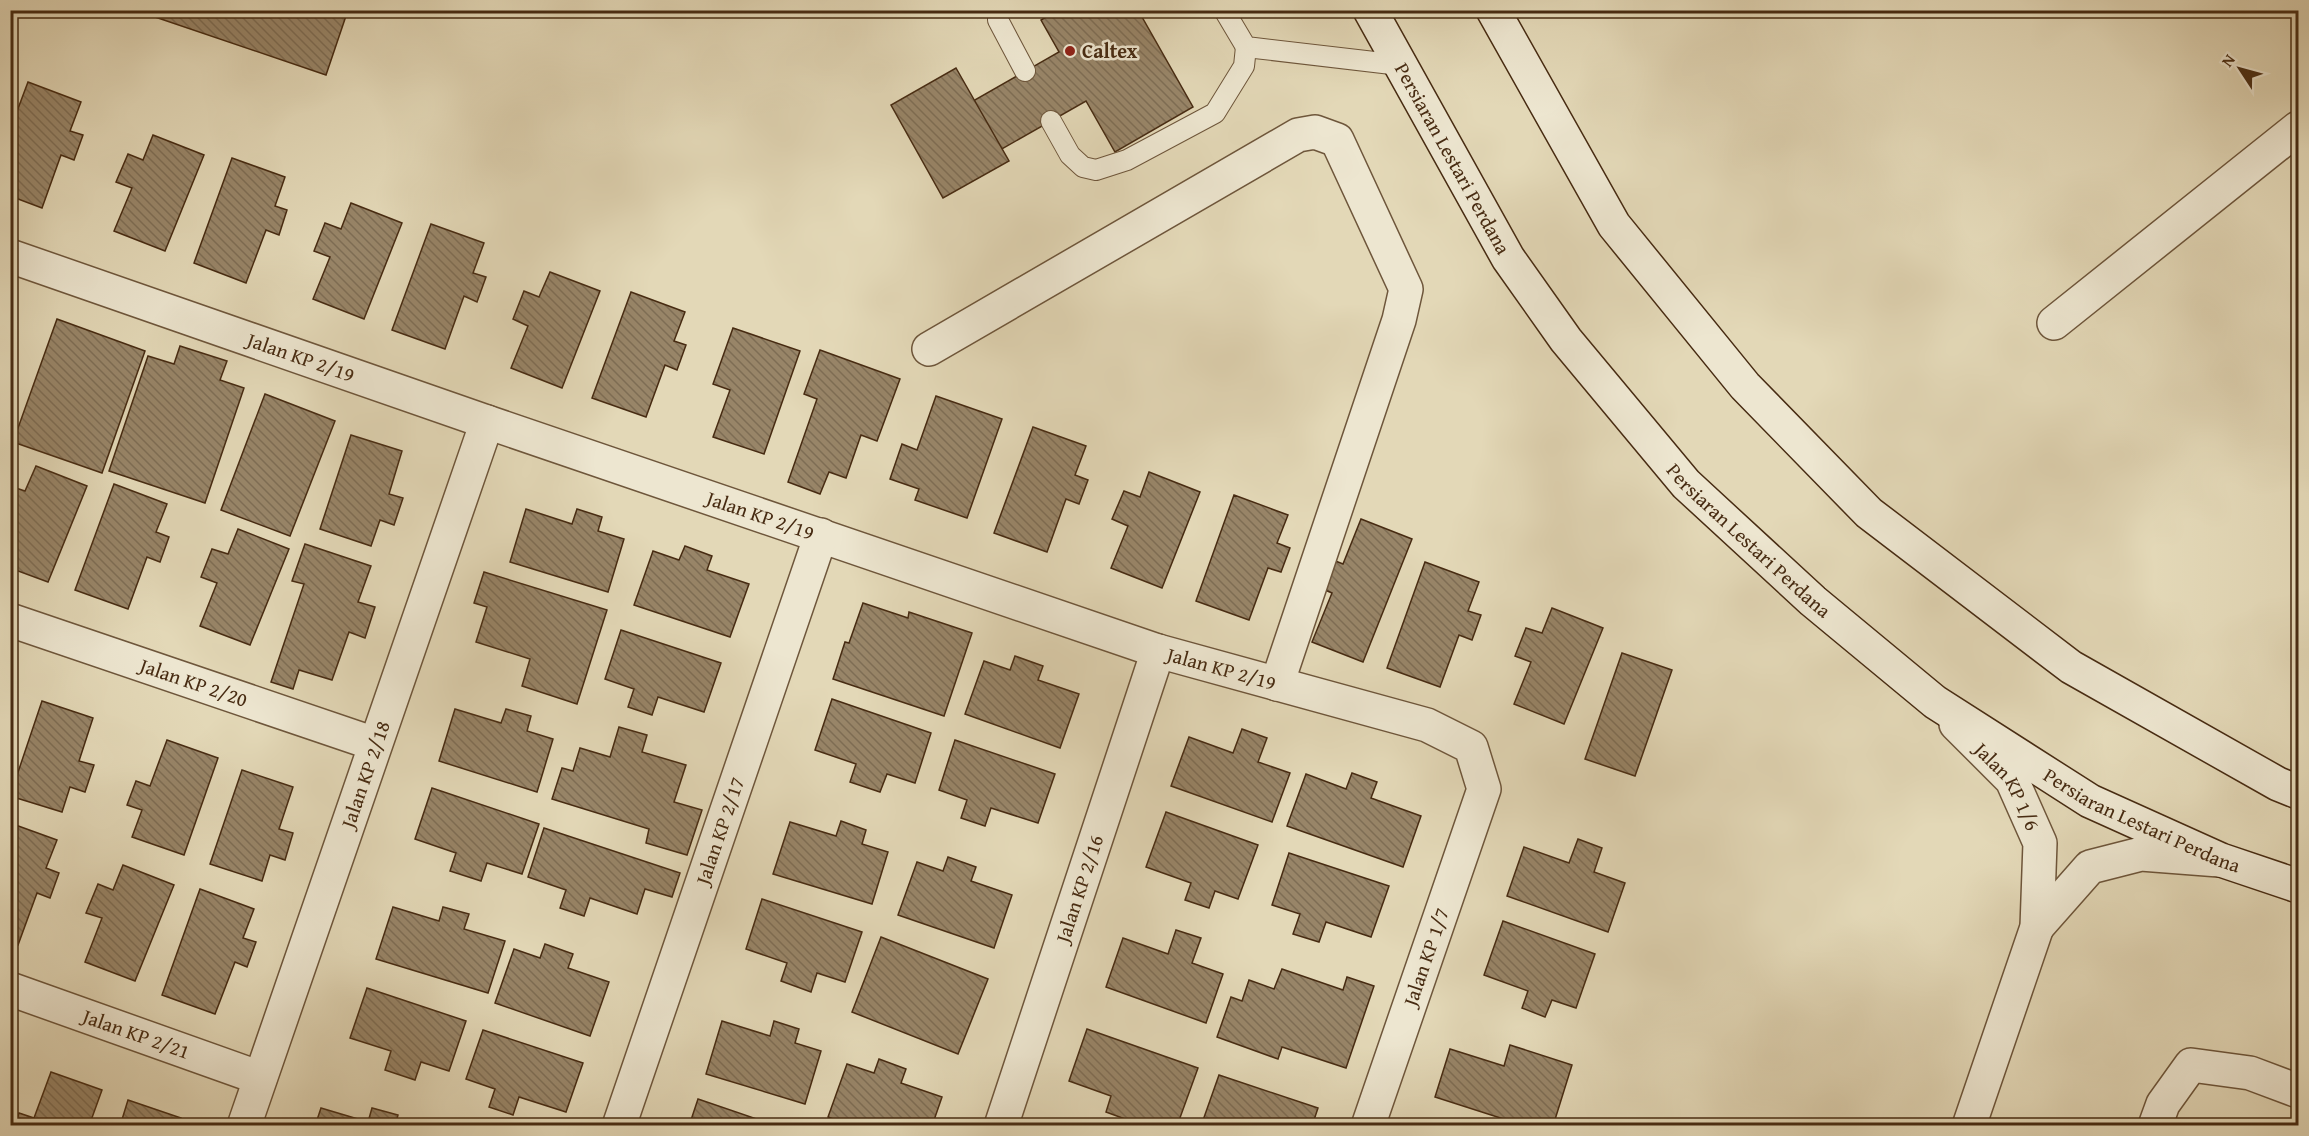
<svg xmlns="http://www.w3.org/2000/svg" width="2309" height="1136" font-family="'Gentium Book Plus',serif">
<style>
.building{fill:url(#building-back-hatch);stroke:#472b12;stroke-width:1.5}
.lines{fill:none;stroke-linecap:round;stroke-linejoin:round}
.service-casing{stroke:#6e563b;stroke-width:22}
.minor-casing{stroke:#6e563b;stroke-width:36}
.secondary-casing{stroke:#472b12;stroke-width:36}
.service{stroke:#ede6d0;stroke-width:20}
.minor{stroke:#ede6d0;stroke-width:33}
.secondary{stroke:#ede6d0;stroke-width:33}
.poi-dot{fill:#8f2418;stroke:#ede6d0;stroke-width:2}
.labels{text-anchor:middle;stroke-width:5;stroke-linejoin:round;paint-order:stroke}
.poi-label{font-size:20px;font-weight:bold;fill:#472b12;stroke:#ede6d0;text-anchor:start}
.street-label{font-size:20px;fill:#472b12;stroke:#ede6d0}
</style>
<defs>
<pattern id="building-back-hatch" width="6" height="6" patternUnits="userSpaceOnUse" patternTransform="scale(1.5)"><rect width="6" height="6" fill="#988568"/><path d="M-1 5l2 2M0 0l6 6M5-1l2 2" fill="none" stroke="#7e6d54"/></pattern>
</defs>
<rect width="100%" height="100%" fill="#e3d8b7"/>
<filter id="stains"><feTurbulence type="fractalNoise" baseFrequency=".00333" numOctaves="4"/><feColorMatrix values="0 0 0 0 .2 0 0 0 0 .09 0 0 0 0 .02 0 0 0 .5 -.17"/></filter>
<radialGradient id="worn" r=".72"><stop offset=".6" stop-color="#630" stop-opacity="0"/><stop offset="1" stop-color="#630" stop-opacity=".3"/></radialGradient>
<g class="building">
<path d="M157,10H348L326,75L155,17Z"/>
<path d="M1058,10H1138L1193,107L1115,152L1086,101L993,154L966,105L1059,52L1041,20Z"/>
<path d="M956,68L1009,161L943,198L891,105Z"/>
<path d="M28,82L81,102L70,131L83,135L74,160L61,155L42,208L10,196V130Z"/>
<path d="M153,135L204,155L165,251L114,231L132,188L116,182L128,154L143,160Z"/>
<path d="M232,158L285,177L275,206L287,210L279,235L266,230L246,283L194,263Z"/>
<path d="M351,203L402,223L364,319L313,299L330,257L314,251L325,223L341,229Z"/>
<path d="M431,224L484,243L473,273L486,277L477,302L464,296L445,349L392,330Z"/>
<path d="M550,272L600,291L562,388L511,368L528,326L513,319L524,291L539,297Z"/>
<path d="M631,292L685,312L674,341L686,345L677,370L665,365L646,417L592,398Z"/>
<path d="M57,319L145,351L102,473L13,442Z"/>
<path d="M733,328L800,351L764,454L713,437L730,390L713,384Z"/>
<path d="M180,346L227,361L220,380L244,388L205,503L109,471L148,356L174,364Z"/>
<path d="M820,350L900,379L877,441L861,435L846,478L829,472L820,494L788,482L817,399L804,394Z"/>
<path d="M265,394L335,421L290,536L221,510Z"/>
<path d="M936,396L1002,419L967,518L915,500L919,489L890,479L902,444L917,450Z"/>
<path d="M1033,427L1086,446L1075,475L1088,480L1079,504L1066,499L1047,552L994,533Z"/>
<path d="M351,435L402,451L389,494L403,498L394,525L380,520L371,546L320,529Z"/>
<path d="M36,466L87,486L48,582L10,568V529L14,520L10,518V486L25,491Z"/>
<path d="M1149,472L1200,492L1162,588L1111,568L1128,526L1112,519L1124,491L1140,497Z"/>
<path d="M114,484L167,504L156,532L169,537L160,562L147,557L128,609L75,590Z"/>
<path d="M1234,495L1288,515L1277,543L1290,548L1281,572L1268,568L1249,620L1196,601Z"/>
<path d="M526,509L572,524L577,509L602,517L598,531L624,539L608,592L510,562Z"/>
<path d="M1361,519L1412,539L1363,662L1312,642L1332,593L1316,586L1328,558L1343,564Z"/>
<path d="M238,529L289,549L250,645L200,626L217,583L201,577L212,549L228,554Z"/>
<path d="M305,544L371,566L358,602L375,607L365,638L349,632L332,680L299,670L293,689L271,682L304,584L292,581Z"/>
<path d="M685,546L712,556L707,570L749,584L730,637L634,605L653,551L679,560Z"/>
<path d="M1425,562L1479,582L1468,611L1481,615L1472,640L1459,635L1440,687L1387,668Z"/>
<path d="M484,572L607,610L577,704L522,686L530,659L476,642L487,607L474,603Z"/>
<path d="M863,603L908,618L909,612L972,633L944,716L833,679L845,642L849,643Z"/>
<path d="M1552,608L1603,628L1564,724L1514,704L1531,662L1515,656L1526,628L1542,633Z"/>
<path d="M621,630L721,663L704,712L658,697L652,715L628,707L634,689L605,679Z"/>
<path d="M1622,653L1672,670L1635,776L1585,759Z"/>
<path d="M1015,656L1043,666L1038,680L1079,694L1060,748L965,714L984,661L1010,670Z"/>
<path d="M832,699L931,733L915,783L887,774L880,792L850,782L856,764L815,750Z"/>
<path d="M42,701L93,718L79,761L94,765L85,792L70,787L62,812L10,796Z"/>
<path d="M455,709L501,723L506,709L531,716L527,731L553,739L537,792L439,761Z"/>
<path d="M619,727L647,735L642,752L686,765L674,802L702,810L687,855L646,843L649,829L552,799L562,768L573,771L580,748L610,757Z"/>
<path d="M1242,729L1267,738L1258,762L1290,773L1272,822L1171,786L1189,737L1233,753Z"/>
<path d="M167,740L218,758L184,855L132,837L142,810L127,805L136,781L150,786Z"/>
<path d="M955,740L1055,774L1038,823L991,808L985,826L961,818L967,800L939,790Z"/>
<path d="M242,770L293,787L279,829L293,833L285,860L270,855L262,881L210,864Z"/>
<path d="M1352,773L1377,782L1371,798L1421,816L1403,867L1287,826L1306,774L1346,789Z"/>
<path d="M432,788L539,824L522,874L487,863L481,881L450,871L456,853L415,839Z"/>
<path d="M1166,812L1258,845L1238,899L1215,891L1209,908L1185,900L1191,883L1146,867Z"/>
<path d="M841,821L866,830L862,844L888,852L872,904L773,874L790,822L836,836Z"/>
<path d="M10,823L57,840L46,868L59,873L50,898L37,893L18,945L10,943Z"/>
<path d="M544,828L680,873L672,897L645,889L637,914L590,898L584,916L560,908L566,890L528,877Z"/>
<path d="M1578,839L1602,848L1594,872L1625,883L1608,932L1507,896L1524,847L1569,863Z"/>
<path d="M1289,853L1389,886L1371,937L1326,922L1319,942L1293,934L1300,914L1272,905Z"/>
<path d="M948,857L976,867L971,881L1012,895L994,948L898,915L917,862L943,871Z"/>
<path d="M123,865L174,885L135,981L85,962L102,918L86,913L98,884L113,890Z"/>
<path d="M200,889L254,909L243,938L256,942L247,967L235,962L215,1014L162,995Z"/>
<path d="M762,899L862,932L845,982L817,973L811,992L781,981L787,963L746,949Z"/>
<path d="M393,907L439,921L443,907L469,914L464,929L505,941L488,993L376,959Z"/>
<path d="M1503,921L1595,954L1576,1008L1552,1000L1545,1017L1522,1008L1528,991L1484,975Z"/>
<path d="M1176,930L1201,938L1192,963L1223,974L1206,1023L1106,987L1123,938L1168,954Z"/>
<path d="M881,937L988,979L958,1054L852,1012Z"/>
<path d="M545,944L573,954L568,968L609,982L590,1036L495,1003L514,949L540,958Z"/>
<path d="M1282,969L1343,990L1347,977L1374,986L1346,1068L1282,1047L1278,1059L1217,1037L1231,997L1242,1001L1249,980L1274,989Z"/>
<path d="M367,988L466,1021L449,1071L421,1062L415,1080L385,1070L391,1051L350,1038Z"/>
<path d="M722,1021L770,1036L774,1021L799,1029L795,1043L821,1051L805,1104L706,1074Z"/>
<path d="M1087,1029L1198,1068L1177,1126H1144L1106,1112L1111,1096L1069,1081Z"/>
<path d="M483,1030L583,1063L566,1112L519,1097L513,1115L489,1107L495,1089L466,1079Z"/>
<path d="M1510,1045L1572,1065L1553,1126H1512L1513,1122L1435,1097L1450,1049L1504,1066Z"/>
<path d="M879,1059L906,1069L901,1083L942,1097L932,1126H851L828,1117L847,1064L874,1073Z"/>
<path d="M51,1072L102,1090L89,1126H15L19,1113L34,1118Z"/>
<path d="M1219,1075L1318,1108L1312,1126H1201Z"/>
<path d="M698,1099L777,1126H689Z"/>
<path d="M128,1100L181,1118L179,1126H120Z"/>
<path d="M321,1108L368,1122L372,1108L398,1115L395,1126H315Z"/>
</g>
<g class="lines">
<defs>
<g id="service">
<path d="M999,10L998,20L1025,71"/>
<path d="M1224,10L1246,47L1400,65"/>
<path d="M1051,121L1070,155L1083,167L1096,170L1127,160L1215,113L1244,66L1246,47"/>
</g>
<g id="minor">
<path id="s1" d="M10,256L487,422L1158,651L1427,725L1471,747L1484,789L1368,1126"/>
<path d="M2054,323L2298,128"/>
<path d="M929,349L1298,135L1315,132L1337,140L1406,289L1399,320L1277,684"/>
<path id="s2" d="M10,620L375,744"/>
<path id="s3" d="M1956,724L2012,780L2040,843L2037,927L1969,1126"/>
<path d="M2037,927L2090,867L2141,854L2219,860"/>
<path id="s4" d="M10,989L260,1078"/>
<path id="s5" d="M244,1126L487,422"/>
<path id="s6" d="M619,1126L821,535"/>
<path id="s7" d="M1001,1126L1158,651"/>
<path d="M2155,1126L2163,1104L2191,1065L2250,1073L2298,1091"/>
</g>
<g id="secondary">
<path id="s8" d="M1370,10L1508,258L1566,340L1686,484L1813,601L1935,702L2090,801L2221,860L2298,886"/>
<path d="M1493,10L1614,225L1745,386L1869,513L2071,667L2278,784L2298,792"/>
</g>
</defs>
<use href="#service" class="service-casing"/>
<use href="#minor" class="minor-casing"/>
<use href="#secondary" class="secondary-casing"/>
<use href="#service" class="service"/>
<use href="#minor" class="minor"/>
<use href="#secondary" class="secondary"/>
</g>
<circle class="poi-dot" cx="1070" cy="51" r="6"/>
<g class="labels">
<g class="poi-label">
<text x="1082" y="58">Caltex</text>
</g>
<g class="street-label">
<text dy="7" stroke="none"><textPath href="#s8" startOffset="170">Persiaran Lestari Perdana</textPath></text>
<text dy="7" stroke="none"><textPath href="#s1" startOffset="308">Jalan KP 2/19</textPath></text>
<text dy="7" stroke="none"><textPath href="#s1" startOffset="794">Jalan KP 2/19</textPath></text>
<text dy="7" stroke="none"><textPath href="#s8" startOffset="656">Persiaran Lestari Perdana</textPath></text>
<text dy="7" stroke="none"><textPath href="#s1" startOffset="1280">Jalan KP 2/19</textPath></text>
<text dy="7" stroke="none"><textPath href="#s2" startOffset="194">Jalan KP 2/20</textPath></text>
<text dy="7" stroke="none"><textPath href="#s5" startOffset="372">Jalan KP 2/18</textPath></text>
<text dy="7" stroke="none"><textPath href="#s3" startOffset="82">Jalan KP 1/6</textPath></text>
<text dy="7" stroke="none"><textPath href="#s8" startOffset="1142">Persiaran Lestari Perdana</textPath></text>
<text dy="7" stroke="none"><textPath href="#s6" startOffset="312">Jalan KP 2/17</textPath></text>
<text dy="7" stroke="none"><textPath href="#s7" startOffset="250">Jalan KP 2/16</textPath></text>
<text transform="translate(1426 957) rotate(-71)" y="7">Jalan KP 1/7</text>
<text dy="7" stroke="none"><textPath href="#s4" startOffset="134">Jalan KP 2/21</textPath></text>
</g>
</g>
<rect width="2309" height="1136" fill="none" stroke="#e3d8b7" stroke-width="36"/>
<rect x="12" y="12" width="2285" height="1112" fill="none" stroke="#472b12" stroke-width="3"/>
<rect x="18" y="18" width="2273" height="1100" fill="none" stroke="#472b12" stroke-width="1.5"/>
<g transform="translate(2240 69) rotate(306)" stroke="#ede6d0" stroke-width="4.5" paint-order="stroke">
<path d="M0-4.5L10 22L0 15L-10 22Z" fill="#472b12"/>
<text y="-9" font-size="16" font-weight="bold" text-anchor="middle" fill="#472b12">N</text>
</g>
<rect width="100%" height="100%" filter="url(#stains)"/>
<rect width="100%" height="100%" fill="url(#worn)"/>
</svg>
